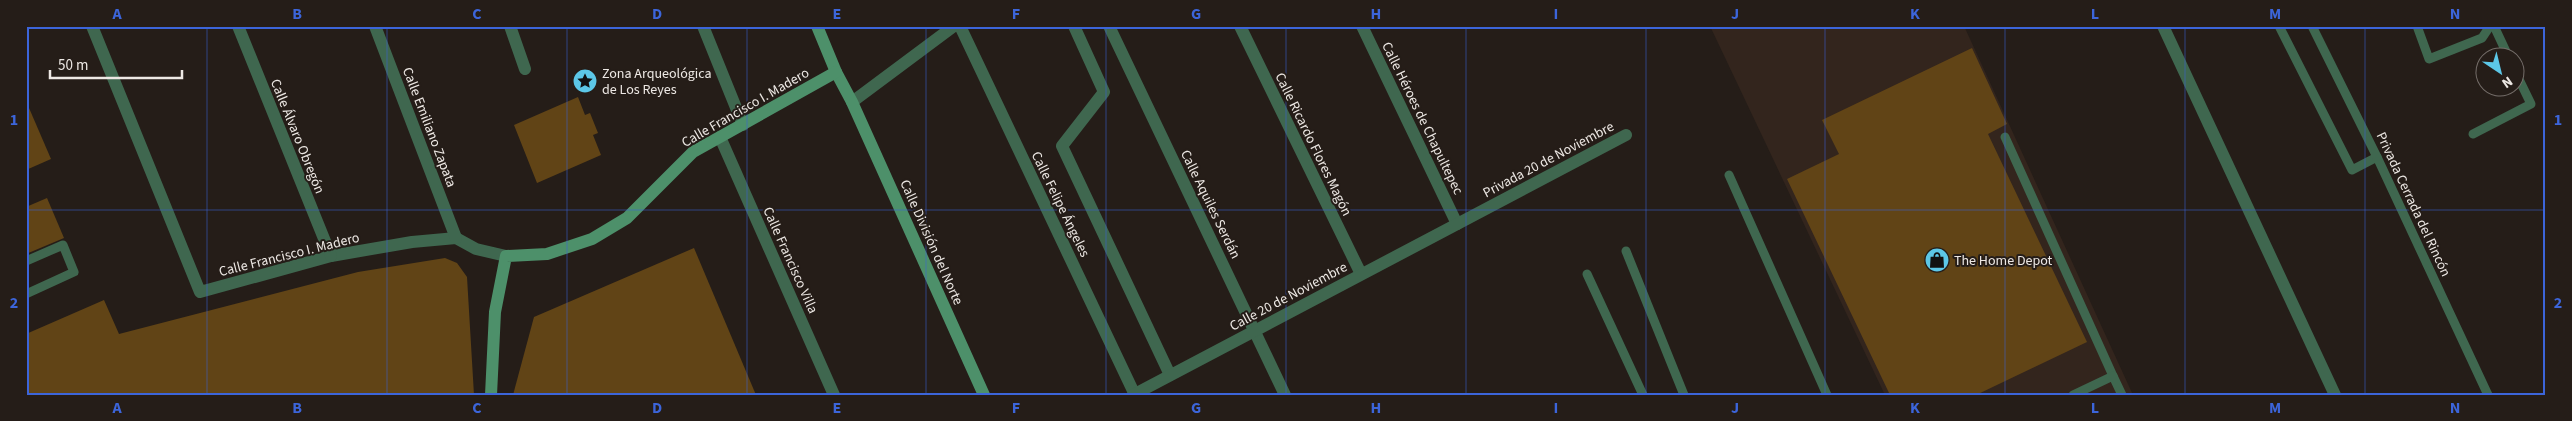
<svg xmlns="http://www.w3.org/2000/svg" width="2572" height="421" font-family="'Source Sans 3',sans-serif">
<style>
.built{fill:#33251d}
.building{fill:#614416}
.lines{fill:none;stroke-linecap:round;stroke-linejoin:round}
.lane{stroke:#3f674f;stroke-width:9}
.street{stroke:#3f674f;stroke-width:12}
.secondary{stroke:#4d906a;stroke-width:12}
.grid{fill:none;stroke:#3c65da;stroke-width:1;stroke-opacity:0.55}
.labels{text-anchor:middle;stroke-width:4;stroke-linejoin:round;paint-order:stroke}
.poi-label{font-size:14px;fill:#ede8e4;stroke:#251d18;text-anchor:start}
.street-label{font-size:14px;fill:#ede8e4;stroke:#251d18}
.neatline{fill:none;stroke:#3c65da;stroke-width:2}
.grid-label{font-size:16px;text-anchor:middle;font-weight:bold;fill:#3c65da}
</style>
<rect width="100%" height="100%" fill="#251d18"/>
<path class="built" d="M1710,26H1964L2133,395H1885Z"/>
<g class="building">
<path d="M1972,48L2007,124L1988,134L2087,342L1976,395H1890L1787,179L1839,154L1822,120Z"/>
<path d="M578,97L585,115L590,113L598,133L593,135L601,155L537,183L514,125Z"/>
<path d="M26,101L51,159L26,170Z"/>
<path d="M47,198L64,238L26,254V207Z"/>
<path d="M694,248L756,395H513L534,317Z"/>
<path d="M445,258L457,263L467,277L474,395H26V334L104,300L119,334L358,272Z"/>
</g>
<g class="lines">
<g class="lane">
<path d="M2279,26L2352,170L2377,157"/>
<path d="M2312,26L2377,157L2488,395"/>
<path d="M2417,26L2429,59L2482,38L2490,26"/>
<path d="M2494,26L2509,58"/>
<path d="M2473,134L2531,104L2514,69"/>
<path d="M2005,137L2113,376"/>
<path d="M1729,175L1827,395"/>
<path d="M1626,251L1684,395"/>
<path d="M26,261L63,245L74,272L26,294"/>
<path d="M1587,274L1643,395"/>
<path d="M2073,395L2113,376L2122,395"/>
</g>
<g class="street">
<path d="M92,26L200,292L331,256L412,242L456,238L476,249L506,256"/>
<path d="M238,26L331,256"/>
<path d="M375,26L456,238"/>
<path d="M510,26L525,69"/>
<path d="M703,26L743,125"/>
<path d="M960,26L1135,395"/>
<path d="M1074,26L1104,92L1062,146L1170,375"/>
<path d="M1109,26L1285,395"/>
<path d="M1240,26L1361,274"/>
<path d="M1362,26L1457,224"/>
<path d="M2163,26L2335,395"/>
<path d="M852,102L954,26"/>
<path d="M720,137L834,395"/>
<path d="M1133,395L1626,135"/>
</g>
<g class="secondary">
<path d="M817,26L836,72L852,102L984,395"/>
<path d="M491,395L495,312L506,256L547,254L592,239L627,218L693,152L836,72"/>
</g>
</g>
<path class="grid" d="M207,26V395M387,26V395M567,26V395M747,26V395M926,26V395M1106,26V395M1286,26V395M1466,26V395M1646,26V395M1825,26V395M2005,26V395M2185,26V395M2365,26V395M26,210H2546"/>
<defs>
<symbol id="sight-disc" viewBox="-11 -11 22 22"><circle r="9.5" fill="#5cc7e7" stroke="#251d18"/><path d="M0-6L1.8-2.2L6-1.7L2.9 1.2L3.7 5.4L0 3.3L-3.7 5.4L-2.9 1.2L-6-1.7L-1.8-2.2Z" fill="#111"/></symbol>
<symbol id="shop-disc" viewBox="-11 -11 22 22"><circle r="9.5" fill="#5cc7e7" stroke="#251d18"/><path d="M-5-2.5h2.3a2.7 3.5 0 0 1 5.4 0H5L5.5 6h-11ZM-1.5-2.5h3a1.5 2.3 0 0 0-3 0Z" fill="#111"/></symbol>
</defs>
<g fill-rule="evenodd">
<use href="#sight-disc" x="571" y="67" width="28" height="28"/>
<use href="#shop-disc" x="1923" y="246" width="28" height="28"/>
</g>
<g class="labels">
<g class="poi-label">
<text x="602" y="78">Zona Arqueológica<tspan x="602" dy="16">de Los Reyes</tspan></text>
<text x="1954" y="265">The Home Depot</text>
</g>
<g class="street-label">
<text transform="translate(745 107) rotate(-30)" y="5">Calle Francisco I. Madero</text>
<text transform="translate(1423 118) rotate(64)" y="5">Calle Héroes de Chapultepec</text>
<text transform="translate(430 127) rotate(69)" y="5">Calle Emiliano Zapata</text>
<text transform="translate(298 136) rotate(68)" y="5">Calle Álvaro Obregón</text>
<text transform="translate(1314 144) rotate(64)" y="5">Calle Ricardo Flores Magón</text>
<text transform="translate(1548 159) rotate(-28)" y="5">Privada 20 de Noviembre</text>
<text transform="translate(1061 204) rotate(64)" y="5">Calle Felipe Ángeles</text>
<text transform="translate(1211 204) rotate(64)" y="5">Calle Aquiles Serdán</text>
<text transform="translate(2414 204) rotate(65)" y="5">Privada Cerrada del Rincón</text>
<text transform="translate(932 242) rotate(66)" y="5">Calle División del Norte</text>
<text transform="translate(289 254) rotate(-14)" y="5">Calle Francisco I. Madero</text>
<text transform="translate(791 260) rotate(66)" y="5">Calle Francisco Villa</text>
<text transform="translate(1288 296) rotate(-28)" y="5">Calle 20 de Noviembre</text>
</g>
</g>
<rect width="2572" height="421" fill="none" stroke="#251d18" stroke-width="55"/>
<g transform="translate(2500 72) rotate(145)"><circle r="24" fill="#251d18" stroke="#756e6a"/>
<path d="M0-4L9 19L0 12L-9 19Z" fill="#5cc7e7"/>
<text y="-8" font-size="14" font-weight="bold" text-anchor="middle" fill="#ede8e4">N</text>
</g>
<path d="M50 70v8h132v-8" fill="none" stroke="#ede8e4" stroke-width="2.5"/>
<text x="58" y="70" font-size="15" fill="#ede8e4" stroke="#251d18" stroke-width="4" paint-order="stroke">50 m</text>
<rect x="28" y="28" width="2516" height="366" class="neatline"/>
<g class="grid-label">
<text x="117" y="19">A</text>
<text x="297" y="19">B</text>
<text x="477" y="19">C</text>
<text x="657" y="19">D</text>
<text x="837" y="19">E</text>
<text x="1016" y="19">F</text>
<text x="1196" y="19">G</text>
<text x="1376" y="19">H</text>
<text x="1556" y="19">I</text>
<text x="1735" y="19">J</text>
<text x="1915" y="19">K</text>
<text x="2095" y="19">L</text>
<text x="2275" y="19">M</text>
<text x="2455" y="19">N</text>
<text x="14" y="125">1</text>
<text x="2558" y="125">1</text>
<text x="14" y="308">2</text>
<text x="2558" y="308">2</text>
<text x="117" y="413">A</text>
<text x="297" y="413">B</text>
<text x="477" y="413">C</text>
<text x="657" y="413">D</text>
<text x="837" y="413">E</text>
<text x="1016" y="413">F</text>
<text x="1196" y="413">G</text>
<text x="1376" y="413">H</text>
<text x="1556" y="413">I</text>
<text x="1735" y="413">J</text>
<text x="1915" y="413">K</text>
<text x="2095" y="413">L</text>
<text x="2275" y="413">M</text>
<text x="2455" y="413">N</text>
</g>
</svg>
